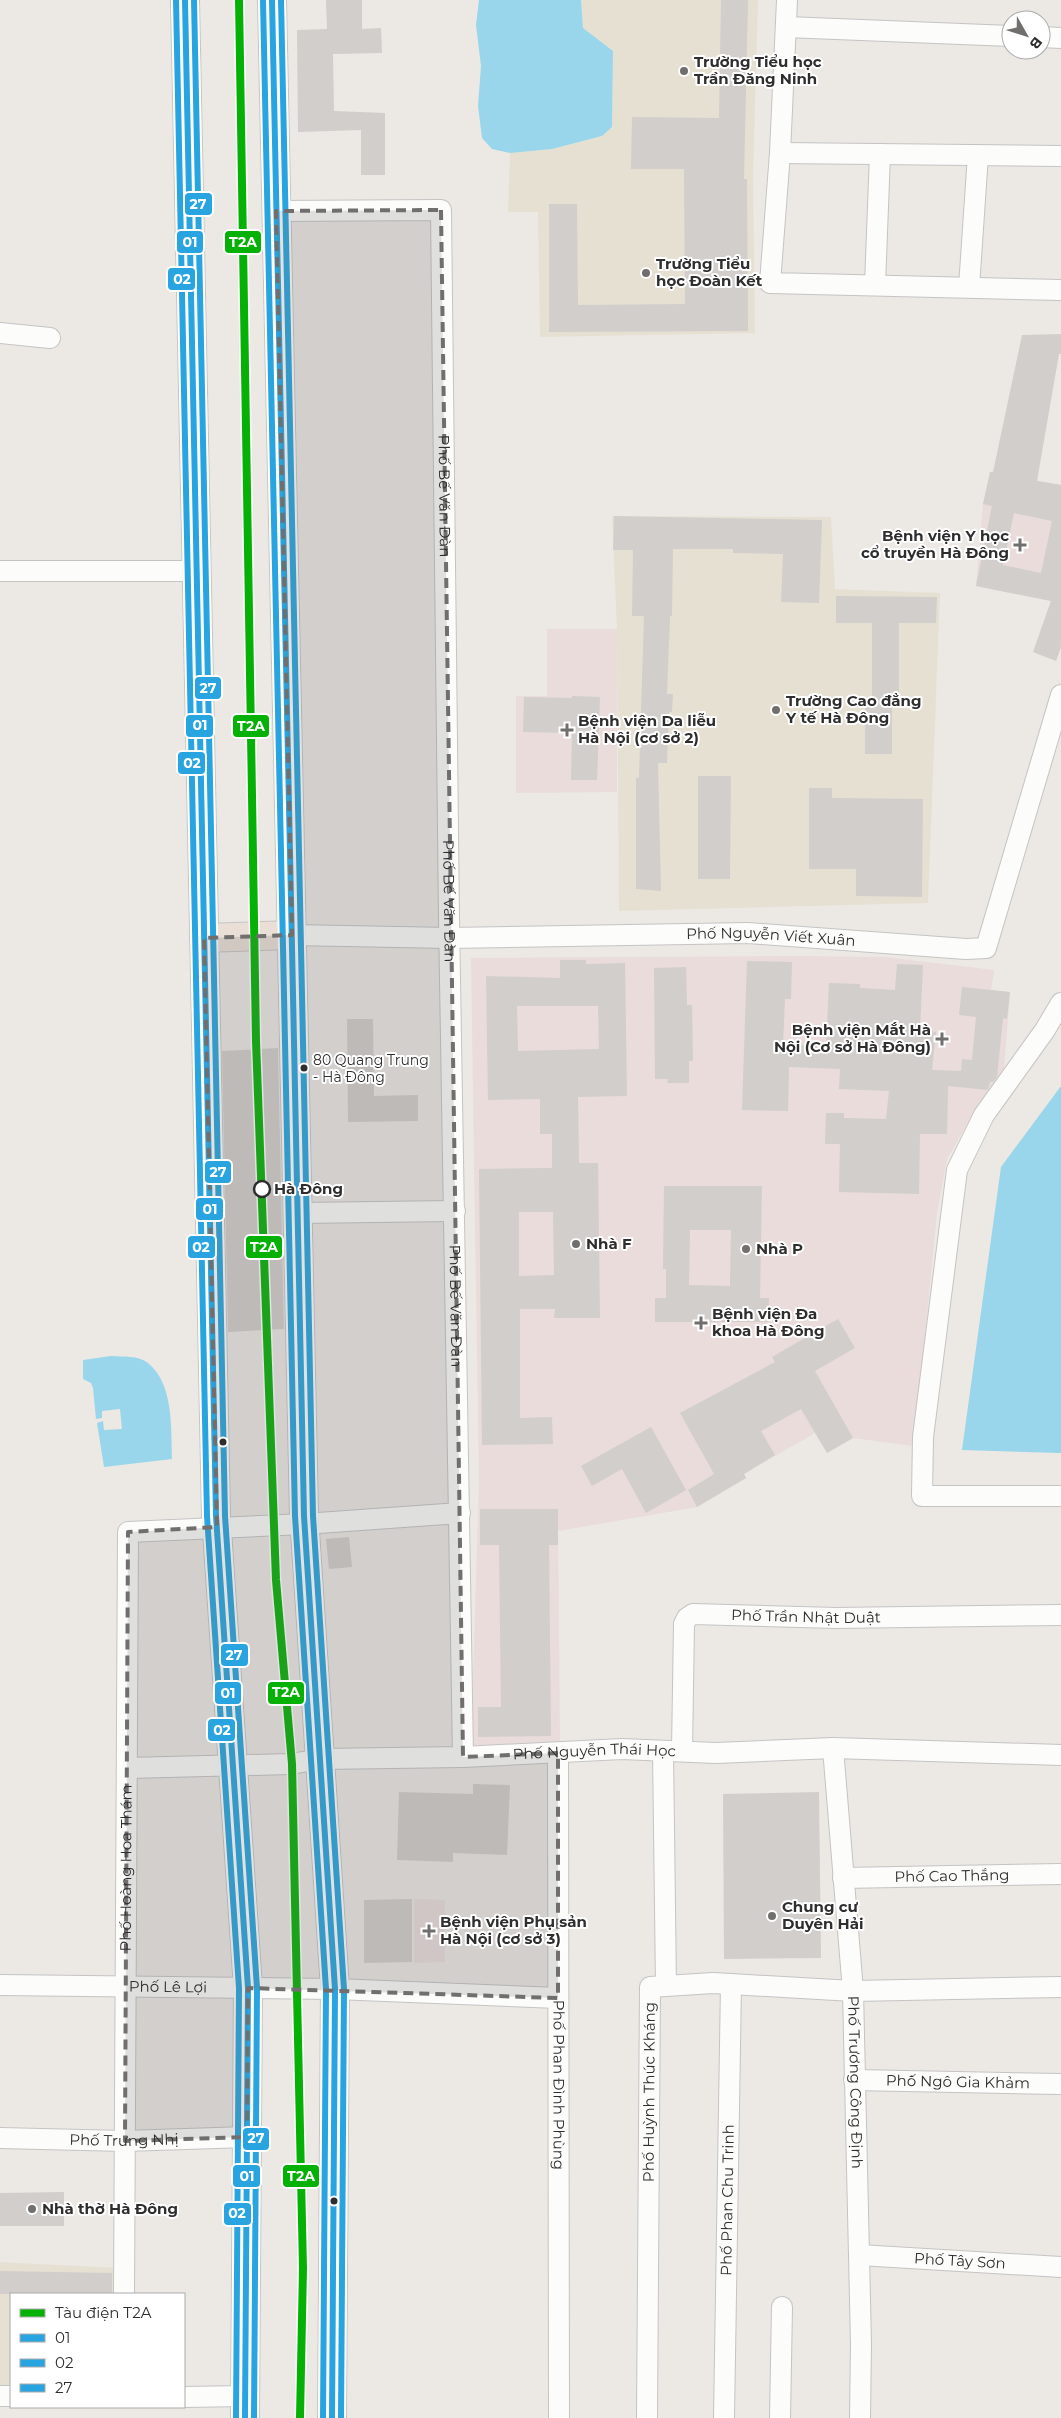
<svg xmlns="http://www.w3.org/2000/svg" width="1061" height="2418" font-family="Montserrat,sans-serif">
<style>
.education{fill:#e6e0d3}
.medical{fill:#e9dcdb}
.water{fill:#99d6ec}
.building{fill:#d1cecb;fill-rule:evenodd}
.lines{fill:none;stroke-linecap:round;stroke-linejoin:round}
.minor-casing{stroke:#c5c4c5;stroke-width:22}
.highway-casing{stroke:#c6c5c4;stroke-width:30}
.minor{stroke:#fcfcfb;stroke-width:20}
.highway{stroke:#eadfd6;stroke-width:28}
.bus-1-casing{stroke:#fff;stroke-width:10}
.bus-2-casing{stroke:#fff;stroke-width:10}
.bus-3-casing{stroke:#fff;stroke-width:10}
.bus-1{stroke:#28a5e0;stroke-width:6}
.bus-2{stroke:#28a5e0;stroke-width:6}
.bus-3{stroke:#28a5e0;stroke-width:6}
.metro-1-casing{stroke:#fff;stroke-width:11}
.metro-1{stroke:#05b105;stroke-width:8}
.marked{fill:#706f6e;fill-opacity:0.2;stroke:#706f6e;stroke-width:4;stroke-dasharray:10 6;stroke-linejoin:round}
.poi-dot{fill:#706f6e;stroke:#fff;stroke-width:2}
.bus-dot{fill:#2e2e2e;stroke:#fff;stroke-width:2}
.stop-dot{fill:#fff;stroke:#2e2e2e;stroke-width:2.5}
.labels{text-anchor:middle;stroke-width:4;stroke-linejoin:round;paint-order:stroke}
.bus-label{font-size:14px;fill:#2e2e2e;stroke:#fff;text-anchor:start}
.poi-label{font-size:15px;font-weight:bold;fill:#2e2e2e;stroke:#fff;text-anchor:start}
.street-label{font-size:15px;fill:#2e2e2e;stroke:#fff}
.stop-label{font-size:15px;font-weight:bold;fill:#2e2e2e;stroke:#fff;text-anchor:start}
.line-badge{stroke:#fff;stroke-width:2}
.badge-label{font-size:14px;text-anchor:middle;font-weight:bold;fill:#fff}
</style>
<rect width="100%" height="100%" fill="#ece8e4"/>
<g class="education">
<path d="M581,0H758L753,176L755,333L540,337L538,212H508L510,153L552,149L602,136L612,127L613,51L583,28Z"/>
<path d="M612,516L831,517L835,589L940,593L928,903L619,911L617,629Z"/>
<path d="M0,2262L116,2268V2294H11V2387H0Z"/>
</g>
<g class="medical">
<path d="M990,472L1061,485V647L1056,661L1033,652L1051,601L976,586L983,504Z"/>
<path d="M547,629H617V792L516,793V696H547Z"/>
<path d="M795,956L884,957L994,970L991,990L1010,992L1003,1083L982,1099L947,1159L937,1213L914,1446L853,1438L827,1453L815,1433L744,1474L746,1478L697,1507L558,1531L560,1748L471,1746L479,1481L471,958Z"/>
<path d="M414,1899L445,1900V1962L414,1963Z"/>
</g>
<g class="water">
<path d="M479,0H581L583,28L613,51L612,127L602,136L552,149L510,153L492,149L482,138L478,106L481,66L476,25Z"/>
<path d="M1061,1086V1453L962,1450L1001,1167Z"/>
<path d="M111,1356C123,1357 138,1355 148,1363C174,1384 171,1429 172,1459L104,1467L97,1423L103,1421L104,1430L122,1429L120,1409L102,1411V1418L96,1419L93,1388L91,1383L83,1379V1360Z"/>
</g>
<g class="building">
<path d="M326,0H362V29L381,28L382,53L333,54L334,111L385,113V175H361V130L298,132L297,30L327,29Z"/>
<path d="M721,0H748L744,179H747L748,331L549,332V204H577L578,305L685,304L684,169H631L632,117L719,118Z"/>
<path d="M1061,334V354H1059L1037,481L1061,485V647L1056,661L1033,652L1051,601L976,586L992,506L983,504L990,472H993L1022,335ZM1014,513L1052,521L1041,573L1003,565Z"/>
<path d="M614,516L822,520L819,603L781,602L783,554L733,553V549H673L672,616H670L667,694H673L672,712H669L667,763H658L661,891L636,889V778H639L644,616H632L633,550H613Z"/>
<path d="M836,596L937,597L936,623H899V708H892V754H865V707H872V623H836Z"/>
<path d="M572,696L600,697L597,780H571L572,733L523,732L524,697L572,698Z"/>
<path d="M698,776H731L730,879H698Z"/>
<path d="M809,788H832V798L923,799L922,897L856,896V869H809Z"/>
<path d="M560,960H586V964L625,963L627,1096L578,1097L579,1163H598L600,1318H554L555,1309H520V1418L552,1417L553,1444L482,1445L479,1169L552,1168V1134H540V1099L488,1100L486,976L560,978ZM517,1006H598L599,1049L518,1051ZM519,1212H553L554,1275L519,1276Z"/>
<path d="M747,961L792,962L791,999H785L783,1044L826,1046L829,983L860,984V988L895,990L897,964L923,965L920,1030L936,1032L932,1070L961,1071L962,1059L972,1060L976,1017L959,1015L962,987L1010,992L1007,1019L1003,1018L997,1077L993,1082H990L988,1090L948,1086L947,1134H920L919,1194L839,1192L840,1144H825L826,1113H844V1118L886,1119L889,1091L839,1089L840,1069L789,1067L788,1111L742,1110Z"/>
<path d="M686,967L687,1005H692L693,1061H689V1083H667L668,1079H655L654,968Z"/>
<path d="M347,1019H373L374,1096L418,1095V1121L348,1122Z"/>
<path d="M278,1048L284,1329L228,1332L222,1051Z"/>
<path d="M664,1186H762L760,1298H769L768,1322H655V1298H666V1269H663ZM690,1230H731L730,1286L689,1285Z"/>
<path d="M838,1319L855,1348L815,1371L853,1438L827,1453L801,1409L761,1431L775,1455L744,1474L746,1478L697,1507L688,1490L714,1474L680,1413L775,1362L772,1357Z"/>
<path d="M651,1427L686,1490L646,1513L622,1469L592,1486L581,1466Z"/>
<path d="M480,1509H558V1545H549L551,1736L478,1737V1707H501L499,1545H480Z"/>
<path d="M349,1537L352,1567L329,1569L326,1539Z"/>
<path d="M473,1784L510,1785L507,1855L453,1853V1862L397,1860L399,1792L473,1794Z"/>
<path d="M819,1792L821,1958L724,1959L723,1794Z"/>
<path d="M412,1899V1962L364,1963V1900Z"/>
<path d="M64,2192V2226H0V2193Z"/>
<path d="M0,2271L112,2273V2294H0Z"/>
</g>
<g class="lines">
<defs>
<g id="minor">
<path d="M787,0L780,153L770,283L1061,290"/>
<path d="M786,27L1011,36"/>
<path d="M1041,37L1061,38"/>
<path d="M780,153L1061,156"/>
<path id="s1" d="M276,211L441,210L449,919L463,1757"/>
<path d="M875,285L880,154"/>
<path d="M969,287L978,155"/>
<path d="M0,333L50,338"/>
<path d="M0,571H197"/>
<path id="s2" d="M292,935L450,938L748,933L966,949L986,948L1061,695"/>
<path d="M1061,1003L1045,1030L984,1115L957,1170L923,1437L922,1496H1061"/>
<path d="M297,1213L455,1211"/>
<path id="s3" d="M833,1748L853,1991L861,2344L860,2418"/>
<path d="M663,1751L666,1986"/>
<path id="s4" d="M682,1751L684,1624L687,1618L693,1614L836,1618L1061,1615"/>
<path id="s5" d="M558,1753L559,2418"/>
<path id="s6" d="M127,1768L291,1764L320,1759L463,1757L622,1749L716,1753L833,1748L1061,1755"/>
<path id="s7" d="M843,1878L1061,1874"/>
<path id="s8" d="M0,1985L335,1989L558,1998"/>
<path id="s9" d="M854,2080L1061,2084"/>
<path id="s10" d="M0,2138L125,2141L247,2137"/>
<path id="s11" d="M859,2255L1061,2267"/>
<path id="s12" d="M124,2294L128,1532L304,1524L460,1513"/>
<path d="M0,2396H11"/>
<path d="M184,2397L246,2396"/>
<path id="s13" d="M647,2418L650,1987L713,1983L853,1991L1061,1987"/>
<path id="s14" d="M724,2418L731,1984"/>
<path d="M780,2418L782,2307"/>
</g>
<g id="highway">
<path d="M185,0L216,1516L248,1988L245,2418"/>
<path d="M272,0L304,1516L335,1989L332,2418"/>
<path d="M204,938L292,935"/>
</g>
</defs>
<use href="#minor" class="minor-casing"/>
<use href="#highway" class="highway-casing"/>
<use href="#minor" class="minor"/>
<use href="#highway" class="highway"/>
<defs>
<g id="bus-1">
<path d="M185,0L216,1516L248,1988L245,2418"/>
<path d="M272,0L304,1516L335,1989L332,2418"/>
</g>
<g id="bus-2">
<path d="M176,0L207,1516L239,1988L236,2418"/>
<path d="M263,0L295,1516L326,1989L323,2418"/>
</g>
<g id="bus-3">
<path d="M194,0L225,1516L257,1988L254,2418"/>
<path d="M281,0L313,1516L344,1989L341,2418"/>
</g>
</defs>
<use href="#bus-1" class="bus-1-casing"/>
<use href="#bus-2" class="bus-2-casing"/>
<use href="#bus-3" class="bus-3-casing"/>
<use href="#bus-1" class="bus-1"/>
<use href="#bus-2" class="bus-2"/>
<use href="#bus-3" class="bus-3"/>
<defs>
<path id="metro-1" d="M239,0L256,1041L276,1580L292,1764L303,2268L300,2418"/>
</defs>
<use href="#metro-1" class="metro-1-casing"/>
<use href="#metro-1" class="metro-1"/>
</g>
<path class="marked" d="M441,210L463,1757L558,1753V1998L248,1988L247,2137L125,2141L128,1532L217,1527L204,938L292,935L276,211Z"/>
<g class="poi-dot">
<circle cx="684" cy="71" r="5"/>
<circle cx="646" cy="273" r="5"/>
<path d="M1017.5 537.5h5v5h5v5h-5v5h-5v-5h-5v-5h5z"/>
<circle cx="776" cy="710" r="5"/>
<path d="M564.5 722.5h5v5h5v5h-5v5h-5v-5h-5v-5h5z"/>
<path d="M939.5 1031.5h5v5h5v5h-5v5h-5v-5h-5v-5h5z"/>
<circle cx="576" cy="1244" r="5"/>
<circle cx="746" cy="1249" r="5"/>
<path d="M698.5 1315.5h5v5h5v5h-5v5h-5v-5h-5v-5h5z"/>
<circle cx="772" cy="1916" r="5"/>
<path d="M426.5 1923.5h5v5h5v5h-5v5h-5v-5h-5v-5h5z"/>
<circle cx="32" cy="2209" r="5"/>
</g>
<g class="bus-dot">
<circle cx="304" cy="1068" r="4.5"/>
<circle cx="223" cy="1442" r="4.5"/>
<circle cx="334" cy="2201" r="4.5"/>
</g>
<circle class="stop-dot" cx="262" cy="1189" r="8"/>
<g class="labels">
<g class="bus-label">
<text x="313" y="1065">80 Quang Trung<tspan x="313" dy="17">- Hà Đông</tspan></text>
</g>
<g class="poi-label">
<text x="694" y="67">Trường Tiểu học<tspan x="694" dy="17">Trần Đăng Ninh</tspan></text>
<text x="656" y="269">Trường Tiểu<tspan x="656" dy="17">học Đoàn Kết</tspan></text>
<text x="1009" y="541" text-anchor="end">Bệnh viện Y học<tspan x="1009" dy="17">cổ truyền Hà Đông</tspan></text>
<text x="786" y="706">Trường Cao đẳng<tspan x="786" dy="17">Y tế Hà Đông</tspan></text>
<text x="578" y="726">Bệnh viện Da liễu<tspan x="578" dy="17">Hà Nội (cơ sở 2)</tspan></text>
<text x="931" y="1035" text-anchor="end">Bệnh viện Mắt Hà<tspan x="931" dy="17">Nội (Cơ sở Hà Đông)</tspan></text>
<text x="586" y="1249">Nhà F</text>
<text x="756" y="1254">Nhà P</text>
<text x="712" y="1319">Bệnh viện Đa<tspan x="712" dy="17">khoa Hà Đông</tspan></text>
<text x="782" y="1912">Chung cư<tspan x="782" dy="17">Duyên Hải</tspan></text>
<text x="440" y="1927">Bệnh viện Phụ sản<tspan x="440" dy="17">Hà Nội (cơ sở 3)</tspan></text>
<text x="42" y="2214">Nhà thờ Hà Đông</text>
</g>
<g class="street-label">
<text dy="5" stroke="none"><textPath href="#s1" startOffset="451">Phố Bế Văn Đàn</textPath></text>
<text dy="5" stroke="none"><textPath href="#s1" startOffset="856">Phố Bế Văn Đàn</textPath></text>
<text dy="5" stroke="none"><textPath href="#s2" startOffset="479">Phố Nguyễn Viết Xuân</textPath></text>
<text dy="5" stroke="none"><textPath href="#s1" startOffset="1261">Phố Bế Văn Đàn</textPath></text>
<text dy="5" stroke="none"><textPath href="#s4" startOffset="254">Phố Trần Nhật Duật</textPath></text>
<text dy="5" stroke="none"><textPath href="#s6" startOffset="468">Phố Nguyễn Thái Học</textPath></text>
<text dy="5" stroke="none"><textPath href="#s12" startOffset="426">Phố Hoàng Hoa Thám</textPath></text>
<text dy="5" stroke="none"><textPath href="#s7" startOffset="109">Phố Cao Thắng</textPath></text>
<text dy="5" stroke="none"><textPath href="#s8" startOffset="168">Phố Lê Lợi</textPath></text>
<text dy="5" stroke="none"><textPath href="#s3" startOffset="335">Phố Trương Công Định</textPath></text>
<text dy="5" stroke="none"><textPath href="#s9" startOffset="104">Phố Ngô Gia Khảm</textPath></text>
<text dy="5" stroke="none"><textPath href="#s5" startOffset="332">Phố Phan Đình Phùng</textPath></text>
<text dy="5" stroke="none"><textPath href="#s13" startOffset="326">Phố Huỳnh Thúc Kháng</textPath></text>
<text dy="5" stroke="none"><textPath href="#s10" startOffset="124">Phố Trưng Nhị</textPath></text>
<text dy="5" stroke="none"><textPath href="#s14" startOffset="218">Phố Phan Chu Trinh</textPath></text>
<text dy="5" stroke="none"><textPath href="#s11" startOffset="101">Phố Tây Sơn</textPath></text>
</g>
<g class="stop-label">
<text x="274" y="1194">Hà Đông</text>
</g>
</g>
<g class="line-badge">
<rect x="184" y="192" width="29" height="24" rx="5" fill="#28a5e0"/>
<rect x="176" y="230" width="28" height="24" rx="5" fill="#28a5e0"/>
<rect x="224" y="230" width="38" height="24" rx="5" fill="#05b105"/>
<rect x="167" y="267" width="29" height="24" rx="5" fill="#28a5e0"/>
<rect x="194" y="676" width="28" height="24" rx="5" fill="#28a5e0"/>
<rect x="185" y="714" width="29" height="24" rx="5" fill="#28a5e0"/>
<rect x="232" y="714" width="38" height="24" rx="5" fill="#05b105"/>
<rect x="177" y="751" width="29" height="24" rx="5" fill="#28a5e0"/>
<rect x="204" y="1160" width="28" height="24" rx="5" fill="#28a5e0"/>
<rect x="195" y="1197" width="29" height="24" rx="5" fill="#28a5e0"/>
<rect x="245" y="1235" width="38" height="24" rx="5" fill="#05b105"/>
<rect x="187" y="1235" width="29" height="24" rx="5" fill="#28a5e0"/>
<rect x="220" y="1643" width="29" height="24" rx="5" fill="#28a5e0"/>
<rect x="267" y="1681" width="38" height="24" rx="5" fill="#05b105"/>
<rect x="214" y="1681" width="28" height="24" rx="5" fill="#28a5e0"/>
<rect x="207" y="1718" width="29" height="24" rx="5" fill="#28a5e0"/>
<rect x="242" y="2127" width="28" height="24" rx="5" fill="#28a5e0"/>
<rect x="232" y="2164" width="29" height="24" rx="5" fill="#28a5e0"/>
<rect x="282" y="2164" width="38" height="24" rx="5" fill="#05b105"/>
<rect x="223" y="2202" width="29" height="24" rx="5" fill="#28a5e0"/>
</g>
<g class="badge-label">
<text x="198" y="209">27</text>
<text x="190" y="247">01</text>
<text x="243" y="247">T2A</text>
<text x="182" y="284">02</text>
<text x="208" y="693">27</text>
<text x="200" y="730">01</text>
<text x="251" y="731">T2A</text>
<text x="192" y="768">02</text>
<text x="218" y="1177">27</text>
<text x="210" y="1214">01</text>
<text x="264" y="1252">T2A</text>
<text x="201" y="1252">02</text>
<text x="234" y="1660">27</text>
<text x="286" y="1697">T2A</text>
<text x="228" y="1698">01</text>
<text x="222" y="1735">02</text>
<text x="256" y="2143">27</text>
<text x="247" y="2181">01</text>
<text x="301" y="2181">T2A</text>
<text x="237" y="2218">02</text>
</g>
<rect x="10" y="2293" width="175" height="115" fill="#ffffff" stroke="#ababab"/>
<rect x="20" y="2309" width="25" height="8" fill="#05b105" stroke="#ababab"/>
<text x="55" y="2318" font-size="15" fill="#2e2e2e">Tàu điện T2A</text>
<rect x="20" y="2334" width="25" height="8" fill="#28a5e0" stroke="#ababab"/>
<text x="55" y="2343" font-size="15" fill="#2e2e2e">01</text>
<rect x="20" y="2359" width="25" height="8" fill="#28a5e0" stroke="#ababab"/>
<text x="55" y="2368" font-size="15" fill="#2e2e2e">02</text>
<rect x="20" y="2384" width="25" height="8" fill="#28a5e0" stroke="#ababab"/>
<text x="55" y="2393" font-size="15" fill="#2e2e2e">27</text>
<g transform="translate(1026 35) rotate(129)"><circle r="24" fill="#ffffff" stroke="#ababab"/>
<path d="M0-4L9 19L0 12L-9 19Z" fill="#706f6e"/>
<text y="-8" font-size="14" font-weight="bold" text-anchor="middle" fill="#2e2e2e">B</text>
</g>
</svg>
